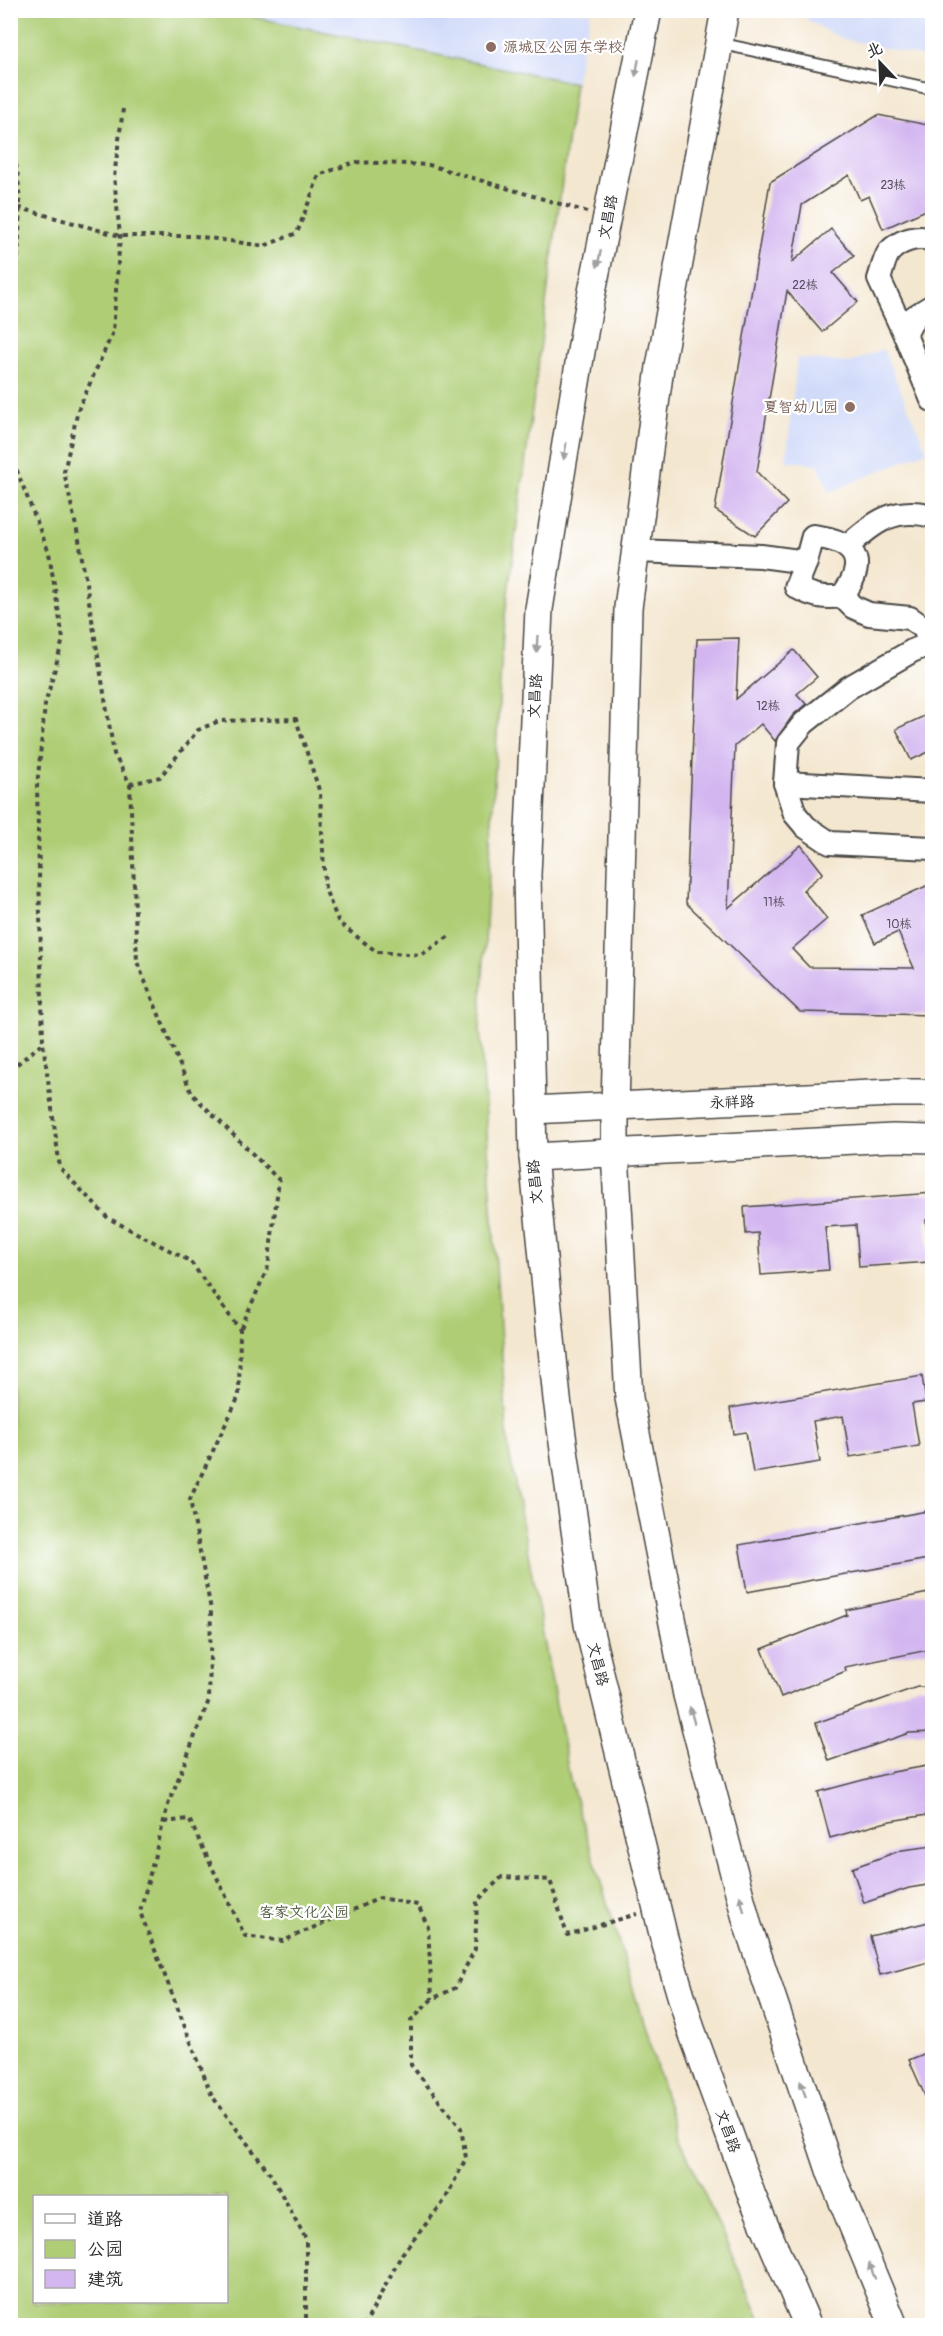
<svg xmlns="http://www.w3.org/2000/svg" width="943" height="2336" font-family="Pangolin,'LXGW WenKai TC',sans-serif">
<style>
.built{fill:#d0daf9}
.green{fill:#aecd75;stroke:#6c7c50;stroke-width:1.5;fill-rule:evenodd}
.building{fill:#d3b6f0}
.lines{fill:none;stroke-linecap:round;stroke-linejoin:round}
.service-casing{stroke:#494744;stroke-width:14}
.minor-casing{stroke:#494744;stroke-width:26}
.tertiary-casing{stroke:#494744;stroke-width:30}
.path{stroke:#494744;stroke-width:4;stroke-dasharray:4.5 4.5;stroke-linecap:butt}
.service{stroke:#fff;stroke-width:10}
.minor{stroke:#fff;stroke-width:22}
.tertiary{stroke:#fff;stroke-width:27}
.oneway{fill:#a0a0a0}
.education-dot{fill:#8d6e63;stroke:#fff;stroke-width:2}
.labels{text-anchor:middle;stroke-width:4.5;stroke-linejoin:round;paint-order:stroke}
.number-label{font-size:12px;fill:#554e5c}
.education-label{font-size:15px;fill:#785e54;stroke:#fff;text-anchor:start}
.street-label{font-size:15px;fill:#2b2b2b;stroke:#fff}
.park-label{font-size:15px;fill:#525c41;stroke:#fff}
</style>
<rect width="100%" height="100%" fill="#fff"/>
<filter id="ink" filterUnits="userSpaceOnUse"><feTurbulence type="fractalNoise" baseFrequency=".0167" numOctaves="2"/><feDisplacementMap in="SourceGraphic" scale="12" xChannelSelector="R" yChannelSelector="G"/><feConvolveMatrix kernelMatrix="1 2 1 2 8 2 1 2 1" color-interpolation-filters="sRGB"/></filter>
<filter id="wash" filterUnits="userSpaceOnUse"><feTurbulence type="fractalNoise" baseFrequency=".008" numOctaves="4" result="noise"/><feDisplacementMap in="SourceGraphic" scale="24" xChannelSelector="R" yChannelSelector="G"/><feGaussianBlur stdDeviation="1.35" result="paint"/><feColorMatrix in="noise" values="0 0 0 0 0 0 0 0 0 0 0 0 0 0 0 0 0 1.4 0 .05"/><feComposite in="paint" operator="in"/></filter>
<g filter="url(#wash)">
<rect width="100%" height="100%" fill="#f4e7d0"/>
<g class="built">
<path d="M224,11H591L575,83Z"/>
<path d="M803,11H932V59L840,38L807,20Z"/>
<path d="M883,349L927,451L830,492L818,464L786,461L797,358L850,363Z"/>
</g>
<path class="green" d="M11,10L224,11L575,83L503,631L480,1028L508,1446L570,1780L675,2128L763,2325H11ZM34,2196H226V2302H34Z"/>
<g id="blocks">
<g class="building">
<path d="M878,115L933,126V207L883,229L869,196L860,200L849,175L802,205L792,262L831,229L854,256L833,273L858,302L822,332L787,291L757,472L787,503L755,536L715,510L770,182Z"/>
<path d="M739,638L736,699L794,650L817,677L797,694L806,704L793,715L775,741L761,724L735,746L728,908L801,845L823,873L803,890L827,919L792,949L809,967L914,968L898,932L875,943L862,915L933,883V1015L800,1012L686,903L697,639Z"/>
<path d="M933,712V750L911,760L896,729Z"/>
<path d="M933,1193V1219L926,1220L929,1262L859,1267L856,1225L825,1227L829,1270L761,1275L758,1233L746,1234L744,1207Z"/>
<path d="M922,1376L926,1402L912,1404L919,1446L850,1457L843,1416L813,1421L820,1462L753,1473L746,1432L734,1434L730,1408Z"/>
<path d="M933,1510V1558L747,1592L739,1545Z"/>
<path d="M933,1592V1649L845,1667L846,1671L781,1697L762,1649L847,1615L846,1610Z"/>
<path d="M917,1687H933V1732L909,1733L829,1761L816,1723Z"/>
<path d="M933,1765V1814L890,1821L830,1838L818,1792L893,1772Z"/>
<path d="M933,1846V1884L909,1888L864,1903L852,1868L902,1850Z"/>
<path d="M933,1921V1961L880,1975L870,1936Z"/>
<path d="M933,2050V2114L909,2060Z"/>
</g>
</g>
</g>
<g filter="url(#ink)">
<use href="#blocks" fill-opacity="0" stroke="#494744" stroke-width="1.5"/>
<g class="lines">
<defs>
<path id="service" d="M718,43L932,89"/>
<g id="minor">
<path d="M932,306L914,317L905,335L932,400"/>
<path d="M905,335L879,279C882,271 884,259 889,252C900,240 918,235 932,240"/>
<path d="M813,536C854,541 870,560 842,596C824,599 812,596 796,587L806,562Z"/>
<path d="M848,546C874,522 895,506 932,516"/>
<path d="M637,551L761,556L806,562"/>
<path d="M842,596L853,607L869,614L910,618L924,628L930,644"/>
<path d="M932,643L912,651L848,688L804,723L788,743L785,783L795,814L806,827L830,843L932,848"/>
<path d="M785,783L932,791"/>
</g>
<g id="tertiary">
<path d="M648,10L585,327L539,609L527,875L533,1157L557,1399L588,1624L664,1938L691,2029L752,2196L808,2326"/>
<path d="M725,10L660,367L628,608L615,1107V1153L629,1398L687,1695L748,1926L831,2173L894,2326"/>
<path d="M531,1110L892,1093H932"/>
<path d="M533,1157L893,1138L932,1139"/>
</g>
</defs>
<use href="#service" class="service-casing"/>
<use href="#minor" class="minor-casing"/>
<use href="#tertiary" class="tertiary-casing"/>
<g class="path">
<path d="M123,109L114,177L120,236L113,332L78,410L64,472L79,540L114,754L130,784L137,962L192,1094L279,1180L268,1267L240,1330"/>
<path d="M10,147C28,177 16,293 10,331"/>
<path d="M10,212L20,208L120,236H195L264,246L297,233L319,175L355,162L429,165L587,212"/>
<path d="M10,453L49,553L63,639L45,705L37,787L43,1043L60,1168L108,1218L190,1261L240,1330L239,1396L190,1499L211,1610L209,1700L168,1805L140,1912L212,2096L271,2175L306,2239V2326"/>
<path d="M130,784L160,777L198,730L219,721L296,719L320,793L325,889L339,923L377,952L421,955L451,935"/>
<path d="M10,1070L43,1043"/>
<path d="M164,1822L189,1819L245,1936L283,1941L380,1898L418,1905L428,1927L432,1999"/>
<path d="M364,2326L402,2254L445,2200L466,2158L461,2128L411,2065V2021L432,1999L455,1988L475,1949L477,1901L502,1877L550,1880L567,1935L637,1914"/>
</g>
<use href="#service" class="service"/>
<use href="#minor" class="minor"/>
<use href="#tertiary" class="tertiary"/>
</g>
<defs><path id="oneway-solid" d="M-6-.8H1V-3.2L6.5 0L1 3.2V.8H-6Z" transform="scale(1.5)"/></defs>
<g class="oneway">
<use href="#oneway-solid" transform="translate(637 68) rotate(101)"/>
<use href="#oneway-solid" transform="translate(599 259) rotate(102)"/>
<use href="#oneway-solid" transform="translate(565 451) rotate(99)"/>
<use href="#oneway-solid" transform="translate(537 644) rotate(93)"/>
<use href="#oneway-solid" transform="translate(692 1715) rotate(-105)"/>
<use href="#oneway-solid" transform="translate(742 1904) rotate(-105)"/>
<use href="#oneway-solid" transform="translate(803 2089) rotate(-109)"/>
<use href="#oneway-solid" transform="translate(872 2271) rotate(-112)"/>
</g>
</g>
<g class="education-dot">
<circle cx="491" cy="47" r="6"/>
<circle cx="850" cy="407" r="6"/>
</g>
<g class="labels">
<g class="number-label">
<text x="893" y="189">23栋</text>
<text x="805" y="289">22栋</text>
<text x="768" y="710">12栋</text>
<text x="774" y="906">11栋</text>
<text x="899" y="928">10栋</text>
</g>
<g class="education-label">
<text x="503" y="52">源城区公园东学校</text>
<text x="838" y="412" text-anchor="end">夏智幼儿园</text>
</g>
<g class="street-label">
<text transform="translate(608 217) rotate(-79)" y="5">文昌路</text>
<text transform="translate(535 696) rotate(-87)" y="5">文昌路</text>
<text transform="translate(732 1102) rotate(-2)" y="5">永祥路</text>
<text transform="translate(535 1182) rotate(-95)" y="5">文昌路</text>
<text transform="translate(598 1664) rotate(76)" y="5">文昌路</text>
<text transform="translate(728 2131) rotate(70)" y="5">文昌路</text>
</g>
<g class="park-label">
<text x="304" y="1917">客家文化公园</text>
</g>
</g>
<rect width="943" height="2336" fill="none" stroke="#fff" stroke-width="36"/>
<rect x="33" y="2195" width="195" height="108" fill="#ffffff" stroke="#aaaaaa" stroke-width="1.5"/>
<rect x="45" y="2214" width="30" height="9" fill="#ffffff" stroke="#aaaaaa" stroke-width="1.5"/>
<text x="87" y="2225" font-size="18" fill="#2b2b2b">道路</text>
<rect x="45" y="2240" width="30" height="18" fill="#aecd75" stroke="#aaaaaa" stroke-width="1.5"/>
<text x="87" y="2255" font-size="18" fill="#2b2b2b">公园</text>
<rect x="45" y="2270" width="30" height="18" fill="#d3b6f0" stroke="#aaaaaa" stroke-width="1.5"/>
<text x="87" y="2285" font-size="18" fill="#2b2b2b">建筑</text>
<g transform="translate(880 63) rotate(337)" stroke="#ffffff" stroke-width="4.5" paint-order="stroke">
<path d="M0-4.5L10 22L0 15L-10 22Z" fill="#2b2b2b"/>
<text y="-9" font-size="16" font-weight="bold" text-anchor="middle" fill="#2b2b2b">北</text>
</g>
</svg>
